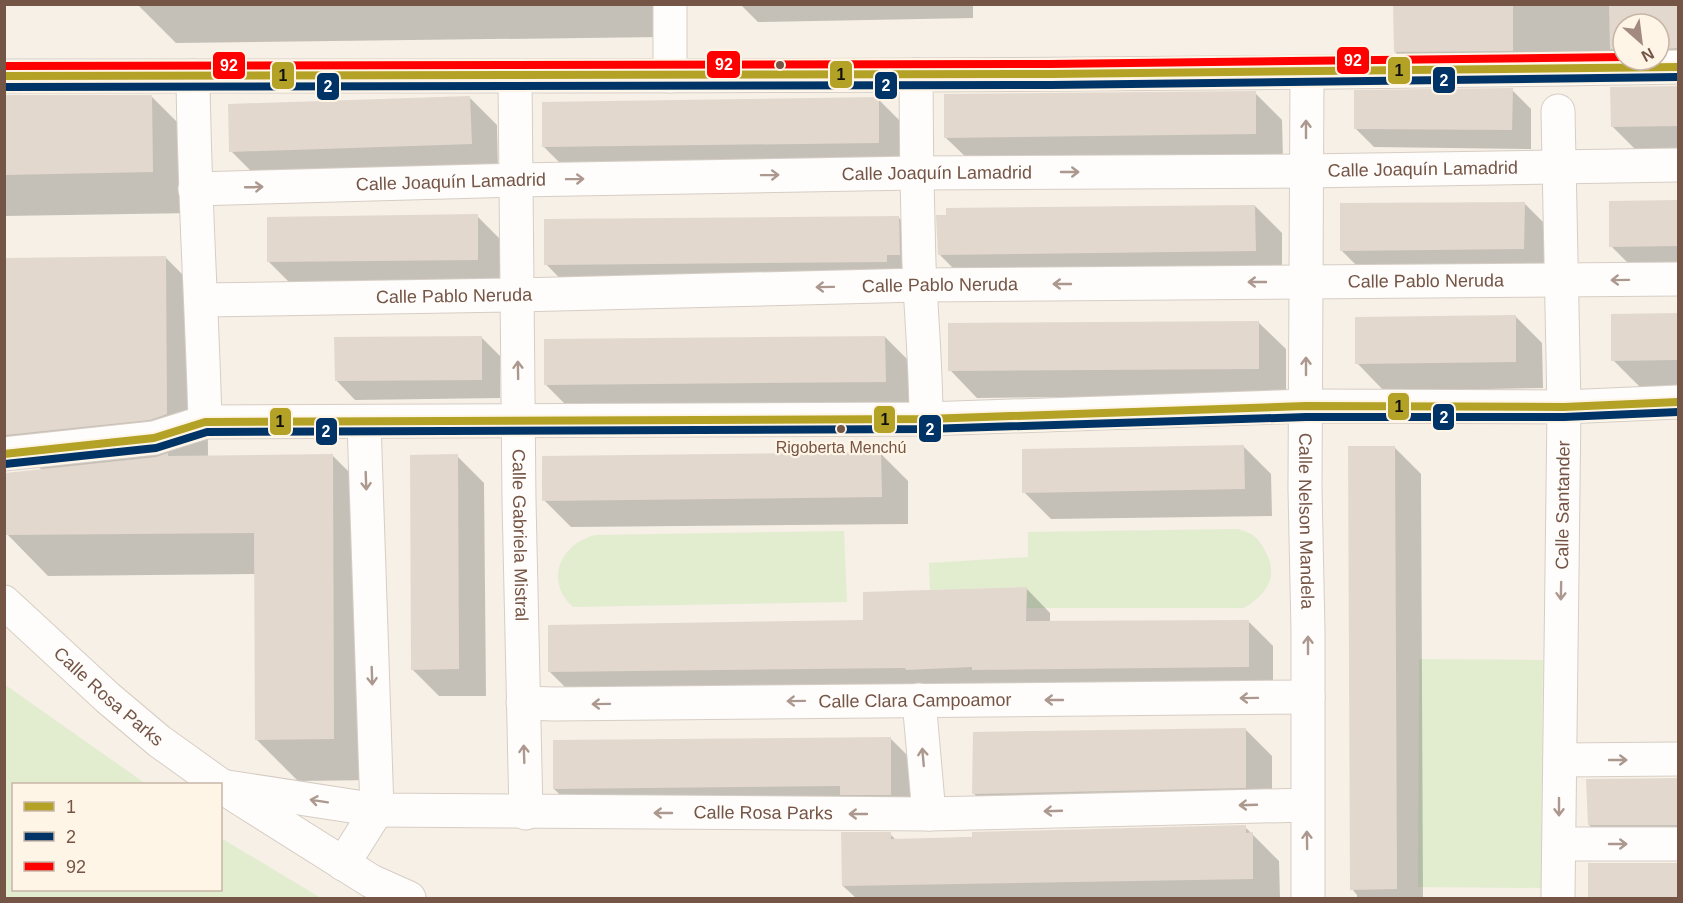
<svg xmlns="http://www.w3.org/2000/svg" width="1683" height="903" font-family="Helvetica,sans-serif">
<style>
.green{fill:#e2edd0}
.shadow{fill:#0003;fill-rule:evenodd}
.building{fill:#e3d8ce}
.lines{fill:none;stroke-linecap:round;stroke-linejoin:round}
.minor-casing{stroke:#d7cdc4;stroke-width:35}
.minor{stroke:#fefdfb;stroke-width:33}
.bus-1-casing{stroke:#fff5e6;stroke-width:12}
.bus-2-casing{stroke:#fff5e6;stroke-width:12}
.bus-3-casing{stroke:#fff5e6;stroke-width:12}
.bus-1{stroke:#b3a226;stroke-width:8}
.bus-2{stroke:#003466;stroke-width:8}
.bus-3{stroke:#f00;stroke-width:8}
.oneway{stroke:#ac988e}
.bus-dot{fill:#755546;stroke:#fff5e6;stroke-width:2}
.labels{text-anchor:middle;stroke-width:4.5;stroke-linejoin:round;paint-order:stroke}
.bus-label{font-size:16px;fill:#755546;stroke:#fff5e6}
.street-label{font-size:18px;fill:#755546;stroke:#fff5e6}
.line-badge{stroke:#fff5e6;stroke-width:2}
.badge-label{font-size:16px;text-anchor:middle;font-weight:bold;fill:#fff}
.pale-badge-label{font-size:16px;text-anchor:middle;font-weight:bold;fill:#111}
</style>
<rect width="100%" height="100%" fill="#f6f0e6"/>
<g class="green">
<path d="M1238,529C1243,531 1251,533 1255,537C1261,542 1265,550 1268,557C1278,580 1263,597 1244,608H1026V587L930,590L929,563L1028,557V532Z"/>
<path d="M844,531L847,602L573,607C544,581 560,544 595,535Z"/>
<path d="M1419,659L1543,660L1541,888L1418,887Z"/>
<path d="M4,684L146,784H14V890H220L221,838L321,898H5Z"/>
</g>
<g class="shadow">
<path d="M137,4H661V37L176,43Z"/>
<path d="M740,4H973V18L758,22Z"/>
<path d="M1395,4H1678V81L1428,84L1395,52ZM1623,24H1659V60H1623Z"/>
<path d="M1678,87V159H1645L1612,126V88Z"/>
<path d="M1512,90L1531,109V149L1374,147L1355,128Z"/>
<path d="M1255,93L1282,120L1283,161L973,164L945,137Z"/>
<path d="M151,96L193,138L194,213L4,216V98Z"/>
<path d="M470,98L497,125L498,171L258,178L231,151Z"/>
<path d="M878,99L905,126L906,169L571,174L544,147Z"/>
<path d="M1611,202H1678V272L1638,273L1611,246Z"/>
<path d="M1524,203L1551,230V276L1368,277L1341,250Z"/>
<path d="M1255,206L1282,233V278L966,281L939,254Z"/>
<path d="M477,216L504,243L505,286L295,288L268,261Z"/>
<path d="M898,217L925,244L926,282L573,292L546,264Z"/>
<path d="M166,258L207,299L208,457L332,455L374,497V780L298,781L256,739V574L48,576L7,534L42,470L13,442H4V260Z"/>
<path d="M1678,315V387H1640L1613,360L1612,316Z"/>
<path d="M1515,316L1542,343L1543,388L1384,391L1357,363Z"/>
<path d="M1258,322L1286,349V395L977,398L950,370Z"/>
<path d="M481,337L500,356V398L355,400L336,380Z"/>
<path d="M885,337L912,364V409L573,412L546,385Z"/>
<path d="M1244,447L1271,474L1272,516L1051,519L1024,492Z"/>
<path d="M1394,447L1421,474L1423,898H1357V895L1352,889Z"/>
<path d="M881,454L908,481V524L571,527L544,500Z"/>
<path d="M457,456L484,483L486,696H439L412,669Z"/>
<path d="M1026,588L1050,613V623L1249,622L1273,646V690L574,696L550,672L864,622Z"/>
<path d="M1245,729L1272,756V814L1001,821L974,794Z"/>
<path d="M890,738L917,765V821L582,816L554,789Z"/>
<path d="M1678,779V852H1616L1589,825L1588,780Z"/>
<path d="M1245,827L1279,861L1280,898H856L843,886L890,834L896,840Z"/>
<path d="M1589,864H1678V898H1590Z"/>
</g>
<g class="building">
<path d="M1393,4H1513V51L1394,52Z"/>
<path d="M1609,4H1678V48L1659,49V24H1623V49H1610Z"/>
<path d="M1678,86V126L1611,127L1610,87Z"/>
<path d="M1513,88L1512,130L1354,129V90Z"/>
<path d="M1256,91V134L944,138V94Z"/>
<path d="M4,95H152L153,172L4,175Z"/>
<path d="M470,96L472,144L229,152L228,104Z"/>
<path d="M879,97V143L542,147V102Z"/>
<path d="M1678,200V246L1609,247V201Z"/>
<path d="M1525,202L1524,249L1340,251V203Z"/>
<path d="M1255,205L1256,251L938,255L936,215H946V208Z"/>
<path d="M478,214V260L267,262V217Z"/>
<path d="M899,216L900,255H887V262L544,265V219Z"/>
<path d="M166,256L167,414L150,420L5,435L4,258Z"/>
<path d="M1678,313V360L1611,361V314Z"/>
<path d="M1516,315V362L1355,364V317Z"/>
<path d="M1259,321V369L948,371V323Z"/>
<path d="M482,336V380L335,381L334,337Z"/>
<path d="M885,336L886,382L544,385V339Z"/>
<path d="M1244,445L1245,489L1022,493V449Z"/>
<path d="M1348,446H1395L1397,889L1350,890Z"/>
<path d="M881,452L882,497L542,501V456Z"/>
<path d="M168,453V456L333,454L334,739L255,740L254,533L5,535V473L156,457Z"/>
<path d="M458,454L459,669L411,670L410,455Z"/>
<path d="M1027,587L1026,621L1249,620V667L972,670V667L906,670L905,668L548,672V625L863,620V592Z"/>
<path d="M1246,728V788L972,794L973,732Z"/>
<path d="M891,737V795H840V786L553,789V740Z"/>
<path d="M1678,778V825H1588L1586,779Z"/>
<path d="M1246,825V833L1253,832V879L842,886L841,832H891V839L972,837V832Z"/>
<rect x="1588" y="863" width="90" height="35"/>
</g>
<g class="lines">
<defs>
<g id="minor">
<path d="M670,4V76"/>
<path id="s1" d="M1307,73L1305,489L1308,631V898"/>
<path d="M916,75C916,137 917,200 919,263C921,315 926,367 926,419"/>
<path d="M4,76C563,76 1120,77 1678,67"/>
<path d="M193,76C194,191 202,307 205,422"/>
<path id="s2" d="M515,77L519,501L526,813"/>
<path id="s3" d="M195,189L517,180L916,173L1306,171L1678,165"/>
<path id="s4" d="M202,300L517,295L920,285L1678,279"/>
<path d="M4,454L154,438L205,422L926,419L1306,406L1564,407L1678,402"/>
<path id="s5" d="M4,602L108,698L159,741L219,784"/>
<path d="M919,700L929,814"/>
<path id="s6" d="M523,703L554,704L1308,697"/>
<path d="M1560,760L1678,759"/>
<path id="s7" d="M221,786L377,810L929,814L1307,805"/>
<path d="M233,794L371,881L409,898"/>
<path d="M1559,844H1678"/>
<path d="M343,864L377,810L364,422"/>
<path id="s8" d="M1558,898L1564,407L1558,111"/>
</g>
</defs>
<use href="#minor" class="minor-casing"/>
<use href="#minor" class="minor"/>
<defs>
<g id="bus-1">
<path d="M4,76L1051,74L1678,67"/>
<path d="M4,454L154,438L205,422L926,419L1306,406L1564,407L1678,402"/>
</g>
<g id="bus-2">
<path d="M4,87L1051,85L1678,77"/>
<path d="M5,464L156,448L207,432L926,429L1306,417H1564L1678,412"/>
</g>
<path id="bus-3" d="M4,66L1050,64L1623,57"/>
</defs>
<use href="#bus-1" class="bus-1-casing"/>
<use href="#bus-2" class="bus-2-casing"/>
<use href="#bus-3" class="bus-3-casing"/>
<use href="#bus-1" class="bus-1"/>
<use href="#bus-2" class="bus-2"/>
<use href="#bus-3" class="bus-3"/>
</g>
<defs><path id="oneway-shaft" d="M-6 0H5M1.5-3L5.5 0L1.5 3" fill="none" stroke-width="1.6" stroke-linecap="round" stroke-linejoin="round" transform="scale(1.5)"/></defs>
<g class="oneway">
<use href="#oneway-shaft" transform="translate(1306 129) rotate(-90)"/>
<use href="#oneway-shaft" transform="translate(1070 172)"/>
<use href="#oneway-shaft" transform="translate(770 175) rotate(-1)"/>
<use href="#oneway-shaft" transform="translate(575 179) rotate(-1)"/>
<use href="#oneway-shaft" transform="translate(254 187) rotate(-2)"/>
<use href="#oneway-shaft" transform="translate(1620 280) rotate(179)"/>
<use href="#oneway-shaft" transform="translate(1257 282) rotate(180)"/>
<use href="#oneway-shaft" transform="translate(1062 284) rotate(180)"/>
<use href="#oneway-shaft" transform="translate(825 287) rotate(179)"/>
<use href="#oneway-shaft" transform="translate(1306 366) rotate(-90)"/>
<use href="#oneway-shaft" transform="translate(518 370) rotate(-91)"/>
<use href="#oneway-shaft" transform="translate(366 481) rotate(88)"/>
<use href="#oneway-shaft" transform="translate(1561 591) rotate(91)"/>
<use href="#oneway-shaft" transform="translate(1308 645) rotate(-90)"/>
<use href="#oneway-shaft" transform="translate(372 676) rotate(88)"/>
<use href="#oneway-shaft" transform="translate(1249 698) rotate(179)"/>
<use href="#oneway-shaft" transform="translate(1054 700) rotate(180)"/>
<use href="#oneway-shaft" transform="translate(796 701) rotate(179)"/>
<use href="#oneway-shaft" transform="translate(601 704) rotate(179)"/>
<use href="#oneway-shaft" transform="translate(524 754) rotate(-92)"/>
<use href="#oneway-shaft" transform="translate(923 757) rotate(-95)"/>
<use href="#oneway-shaft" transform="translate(1618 760)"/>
<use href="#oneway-shaft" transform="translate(319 801) rotate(-171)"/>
<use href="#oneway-shaft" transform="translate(1248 805) rotate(178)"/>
<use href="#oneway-shaft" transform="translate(1559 807) rotate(90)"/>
<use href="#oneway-shaft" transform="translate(1053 811) rotate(178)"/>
<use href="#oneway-shaft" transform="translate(663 813) rotate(-180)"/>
<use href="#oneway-shaft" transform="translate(858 814) rotate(-180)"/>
<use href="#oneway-shaft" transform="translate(1307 840) rotate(-91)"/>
<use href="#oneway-shaft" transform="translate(1618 844)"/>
</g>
<g class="bus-dot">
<circle cx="780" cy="65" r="5"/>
<circle cx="841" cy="429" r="5"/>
</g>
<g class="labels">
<g class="bus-label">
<text x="841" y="453">Rigoberta Menchú</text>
</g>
<g class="street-label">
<text dy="6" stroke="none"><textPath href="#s3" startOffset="1228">Calle Joaquín Lamadrid</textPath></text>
<text dy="6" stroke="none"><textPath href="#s3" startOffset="742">Calle Joaquín Lamadrid</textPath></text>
<text dy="6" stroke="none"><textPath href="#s3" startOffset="256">Calle Joaquín Lamadrid</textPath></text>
<text dy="6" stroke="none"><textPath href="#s4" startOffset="1224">Calle Pablo Neruda</textPath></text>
<text dy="6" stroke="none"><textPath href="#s4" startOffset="738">Calle Pablo Neruda</textPath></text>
<text dy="6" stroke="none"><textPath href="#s4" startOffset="252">Calle Pablo Neruda</textPath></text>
<text dy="6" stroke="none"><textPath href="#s8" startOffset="393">Calle Santander</textPath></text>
<text dy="6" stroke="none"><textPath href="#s1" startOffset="448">Calle Nelson Mandela</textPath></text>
<text dy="6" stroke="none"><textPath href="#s2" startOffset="458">Calle Gabriela Mistral</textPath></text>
<text dy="6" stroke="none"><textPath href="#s5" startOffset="141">Calle Rosa Parks</textPath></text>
<text dy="6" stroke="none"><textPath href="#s6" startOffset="392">Calle Clara Campoamor</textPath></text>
<text dy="6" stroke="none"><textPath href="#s7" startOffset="544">Calle Rosa Parks</textPath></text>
</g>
</g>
<g class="line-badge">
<rect x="1336" y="46" width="34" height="29" rx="6" fill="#f00"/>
<rect x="706" y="50" width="35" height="29" rx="6" fill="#f00"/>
<rect x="212" y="51" width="34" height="29" rx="6" fill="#f00"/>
<rect x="1387" y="56" width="24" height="29" rx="6" fill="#b3a226"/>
<rect x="829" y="60" width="24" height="29" rx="6" fill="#b3a226"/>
<rect x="271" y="61" width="24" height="29" rx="6" fill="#b3a226"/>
<rect x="1432" y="66" width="24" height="28" rx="6" fill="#003466"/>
<rect x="874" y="71" width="24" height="29" rx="6" fill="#003466"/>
<rect x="316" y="72" width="24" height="29" rx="6" fill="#003466"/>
<rect x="1387" y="392" width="23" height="29" rx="6" fill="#b3a226"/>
<rect x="1432" y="403" width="23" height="28" rx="6" fill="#003466"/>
<rect x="873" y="405" width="23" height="29" rx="6" fill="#b3a226"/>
<rect x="269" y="407" width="23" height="29" rx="6" fill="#b3a226"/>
<rect x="918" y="414" width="24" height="29" rx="6" fill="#003466"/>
<rect x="315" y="417" width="23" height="29" rx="6" fill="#003466"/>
</g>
<g class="badge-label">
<text x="1353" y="66">92</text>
<text x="724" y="70">92</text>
<text x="229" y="71">92</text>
<text x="1444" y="86">2</text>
<text x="886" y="91">2</text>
<text x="328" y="92">2</text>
<text x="1444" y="423">2</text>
<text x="930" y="435">2</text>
<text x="326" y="437">2</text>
</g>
<g class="pale-badge-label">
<text x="1399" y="76">1</text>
<text x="841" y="80">1</text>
<text x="283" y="81">1</text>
<text x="1399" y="412">1</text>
<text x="885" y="425">1</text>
<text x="280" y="427">1</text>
</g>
<rect width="1683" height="903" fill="none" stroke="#755546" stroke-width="12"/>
<rect x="12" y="783" width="210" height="108" fill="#fff5e6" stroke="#c8b5a6" stroke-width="1.5"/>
<rect x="24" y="802" width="30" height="9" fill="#b3a226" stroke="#c8b5a6" stroke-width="1.5"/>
<text x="66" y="813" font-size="18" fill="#755546">1</text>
<rect x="24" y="832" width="30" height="9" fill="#003466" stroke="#c8b5a6" stroke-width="1.5"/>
<text x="66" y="843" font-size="18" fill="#755546">2</text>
<rect x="24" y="862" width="30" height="9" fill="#ff0000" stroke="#c8b5a6" stroke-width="1.5"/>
<text x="66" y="873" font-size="18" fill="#755546">92</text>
<g transform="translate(1641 42) rotate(152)"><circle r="28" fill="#fff5e6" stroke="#c8b5a6" stroke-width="1.5"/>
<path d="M0-4.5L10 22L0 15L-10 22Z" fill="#a28b7e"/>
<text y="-9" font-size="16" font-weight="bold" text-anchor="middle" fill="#755546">N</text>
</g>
</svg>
